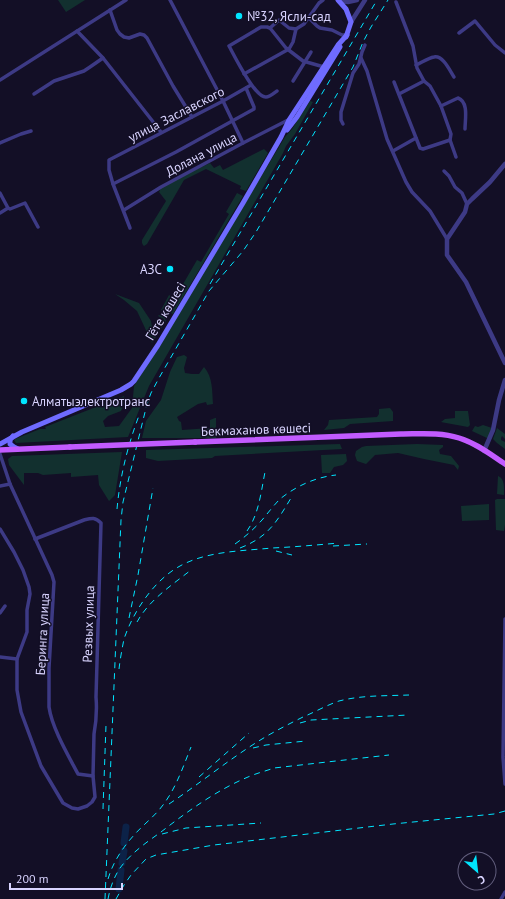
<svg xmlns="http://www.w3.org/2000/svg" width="505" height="899" font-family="'PT Sans',sans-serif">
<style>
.green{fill:#12302f}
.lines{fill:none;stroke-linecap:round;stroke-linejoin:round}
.river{stroke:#0c2248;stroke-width:7}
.minor{stroke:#3d3a85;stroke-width:3.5}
.tertiary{stroke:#3d3a85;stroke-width:4.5}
.secondary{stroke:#6f6bff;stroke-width:5}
.primary{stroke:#c25bff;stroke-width:5.5}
.rail{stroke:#00e5ff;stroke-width:1;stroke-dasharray:6 5;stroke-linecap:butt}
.primary-bridge{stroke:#c25bff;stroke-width:5.5}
.poi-dot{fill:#00e5ff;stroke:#130f26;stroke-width:1.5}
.labels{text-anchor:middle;stroke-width:3;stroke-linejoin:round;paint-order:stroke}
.poi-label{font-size:13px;fill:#d9d4ff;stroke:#130f26;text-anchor:start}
.street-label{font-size:13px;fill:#d9d4ff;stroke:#130f26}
</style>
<rect width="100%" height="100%" fill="#130f26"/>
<g class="green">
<path d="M58,0H85L66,12Z"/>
<path d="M310,101L313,102L295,134L286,146L283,153L149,386L128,437L16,443L14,440L15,439L40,429H46L45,427L124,396L125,402L121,411L108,416L103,421L105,427L119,426L132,408L134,386L183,306L285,137L292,129Z"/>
<path d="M264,149L268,153L246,191L240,189L241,186L206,169L184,180L147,244L144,246L143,245L142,243V240L166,201L159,192L162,186L210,163L214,168L220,165L223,170Z"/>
<path d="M237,193L243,196L173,314L169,312L165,319L166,321L152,343L137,311L124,300L115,294L139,303L151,321L152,327L150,333L154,336L164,320V319L158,316L159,315L163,316L165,313L161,310L169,295L175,298L197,260L201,262L229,214L226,212Z"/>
<path d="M184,355L187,357L184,368L185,373L192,374H199L204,367C213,377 212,391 213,404L207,405L206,402L198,404L177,417L179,421L181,422L182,430L210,428V420L215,418H216V438H142L146,421L161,400L170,372L177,357Z"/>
<path d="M390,408L393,412V421L350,424L344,428L324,430L328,425L329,420L377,417L379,414V409Z"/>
<path d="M455,411H468L470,425L468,427L446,423L441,422L445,419L455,418Z"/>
<path d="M483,425L492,428L489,439L472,431L475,426L478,427Z"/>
<path d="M497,428L505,434V439L502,436L501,438V440L505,442V449L497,443L493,439Z"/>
<path d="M340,444L342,449L215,456L212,458L158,461L146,458V450Z"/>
<path d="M417,444L443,445V447L439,450L440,454L451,456L459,466L458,470L454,465L424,459L398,453L375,455L366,464L357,461L355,455L356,451L362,447L366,446Z"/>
<path d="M122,452L115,495L109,501L99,485L98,475L71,477V473L43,475L38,473H24V485L9,465L8,459L12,456Z"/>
<path d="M346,454L347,461L343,465L334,467L330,473H322L321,455Z"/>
<path d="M498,476C505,479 504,487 504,495L497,494Z"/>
<path d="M497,499H505V525L504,531L496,530L495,500Z"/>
<path d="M489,504V520L462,521L461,506Z"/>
</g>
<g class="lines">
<g class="river">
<path d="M124,843L126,827"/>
<path d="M122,863L124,851"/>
<path d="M119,889L121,870"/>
</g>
<g class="minor">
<path d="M170,0L223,101L243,143"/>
<path d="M396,2L413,46L417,68L424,81L430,86L441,106L451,134L450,140L456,157"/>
<path d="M110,10L117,30L120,34L124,37L129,38L140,34L144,35L147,38L173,86L192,117"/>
<path d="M309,18L317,26L320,28L332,30L342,35H347"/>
<path d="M270,28L279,20L289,28L296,29"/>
<path d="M77,31L103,58L154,123L161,132"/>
<path d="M459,33L475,21L495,45L505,53"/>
<path d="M361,58L367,71L387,139L406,182L412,192L430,211L447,239"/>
<path d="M416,65C421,63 428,58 434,57C443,55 450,71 454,77"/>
<path d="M244,74L289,49L293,42L296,29L304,24L319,3L323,0"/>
<path d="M0,80L126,0"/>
<path d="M293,81L311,52"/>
<path d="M394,82L420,148L423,149L450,140"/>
<path d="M277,91C274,93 270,97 266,97C255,98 234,55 229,46L261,27H267L270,28L286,48L303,61L324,67"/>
<path d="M34,94L54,81L84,71L90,67L103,58"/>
<path d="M399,94L424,81"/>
<path d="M441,106L458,98C469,102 465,120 465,129"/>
<path d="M343,124L341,120V112L353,73L359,64L362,52L365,45"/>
<path d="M0,143L21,134L31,131"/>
<path d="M393,151L416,138"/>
<path d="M444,171L449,176L455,187L462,193L467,204"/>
<path d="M113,184L176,152L254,109V107L246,88"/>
<path d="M0,193L8,208L10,209L25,203L38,227"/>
<path d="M124,210L161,187L243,143L288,120"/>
<path d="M0,213L8,208"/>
<path d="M130,228L113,184L109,170V160L223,101L251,85"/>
<path d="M0,454L10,484L52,575L54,582L49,668V707C52,728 68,755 78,774L93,776"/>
<path d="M0,486L10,484"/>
<path d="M0,529L14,552L23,570L29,587L30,594L27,610V632L17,659V690L21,712L41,766L63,803L72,808L78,809L87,806L92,802L95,797L93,776L94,734C96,723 97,709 96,697L101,523C95,517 92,518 84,520L35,539"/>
<path d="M0,613L5,606"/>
<path d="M505,619L503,757L505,784"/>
<path d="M0,657L17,659"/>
<path d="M501,899L505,892"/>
</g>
<g class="tertiary">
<path d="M339,1L348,2L357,0"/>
<path d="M351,22L365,0"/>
<path d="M505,164L490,182L472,199L467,204L465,212L447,239V255L466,282L505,363"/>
<path d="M484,451L493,430L499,400L505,380"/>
</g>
<g class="secondary">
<path d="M338,0L346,9L351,22L346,37"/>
<path d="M287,130L297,117L340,47"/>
<path d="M13,436L10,440V444L14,447L18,449"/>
<path d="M0,444L22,432L121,390L131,384L134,381L158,345L243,203L281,137L289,120L338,45L347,35"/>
</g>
<g class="primary">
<path d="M195,442L401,434C420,434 440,432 459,438C476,443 491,455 505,464"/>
<path d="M0,450L70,447"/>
</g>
<g class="rail">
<path d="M210,284L377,0"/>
<path d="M117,509C120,476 128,444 140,413"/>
<path d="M247,531C259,514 261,492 265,472"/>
<path d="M235,544C245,537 254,529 262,520C268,513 274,505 280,499C296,486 316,477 336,475"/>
<path d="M333,546L367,544"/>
<path d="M240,548C268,537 276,523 291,498"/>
<path d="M276,551L292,555"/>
<path d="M129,618L138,575L153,488"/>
<path d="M137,622C149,600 172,585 191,570"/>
<path d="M119,669C120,660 122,649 124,639C133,612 154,580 180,566C207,551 242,551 272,548C294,547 316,545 339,543"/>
<path d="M300,723L311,720L408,715"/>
<path d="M253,748L266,745L306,741"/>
<path d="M199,777L249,733"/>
<path d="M169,804C202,782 233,756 267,736C279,729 291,723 303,717C315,712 327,705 339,701C362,695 386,696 409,695"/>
<path d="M103,809L106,725"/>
<path d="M162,834L186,828L261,823"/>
<path d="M108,879C113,862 123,847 135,834C144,824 155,816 163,805C176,788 183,767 191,747"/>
<path d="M105,899L121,520L123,502L147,404L151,393L159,378L209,291L243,251L256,232L353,67L363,42L371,27L388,0"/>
<path d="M108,899C110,888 114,877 120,868C131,853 147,842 161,832C188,811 217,790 248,777C257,773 266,771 274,768L389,755"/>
<path d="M116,899L124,885L131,875L146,859L156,855L214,845L393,824L494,814L505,811"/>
</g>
<path class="primary-bridge" d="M70,447L195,442"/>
</g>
<g class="poi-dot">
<circle cx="239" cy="16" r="4"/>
<circle cx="170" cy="269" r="4"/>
<circle cx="24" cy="401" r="4"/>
</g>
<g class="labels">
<g class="poi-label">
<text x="247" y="21">№32, Ясли-сад</text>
<text x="162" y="274" text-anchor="end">АЗС</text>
<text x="32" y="406">Алматыэлектротранс</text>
</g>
<g class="street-label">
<text transform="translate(176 114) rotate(-27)" y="5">улица Заславского</text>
<text transform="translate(201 154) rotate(-28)" y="5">Долана улица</text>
<text transform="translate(165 311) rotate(-59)" y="5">Гёте көшесі</text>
<text transform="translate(256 429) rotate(-2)" y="5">Бекмаханов көшесі</text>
<text transform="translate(88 624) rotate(-88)" y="5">Резвых улица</text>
<text transform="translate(42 634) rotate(-87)" y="5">Беринга улица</text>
</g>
</g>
<g transform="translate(477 871) rotate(152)"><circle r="19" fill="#130f26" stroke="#625e7d"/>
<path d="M0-3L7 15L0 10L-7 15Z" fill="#00e5ff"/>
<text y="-6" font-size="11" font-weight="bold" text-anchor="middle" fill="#d9d4ff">С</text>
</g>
<path d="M10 883v6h112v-6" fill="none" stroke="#d9d4ff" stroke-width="2"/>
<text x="16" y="883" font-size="12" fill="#d9d4ff" stroke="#130f26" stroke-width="3" paint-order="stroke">200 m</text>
</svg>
